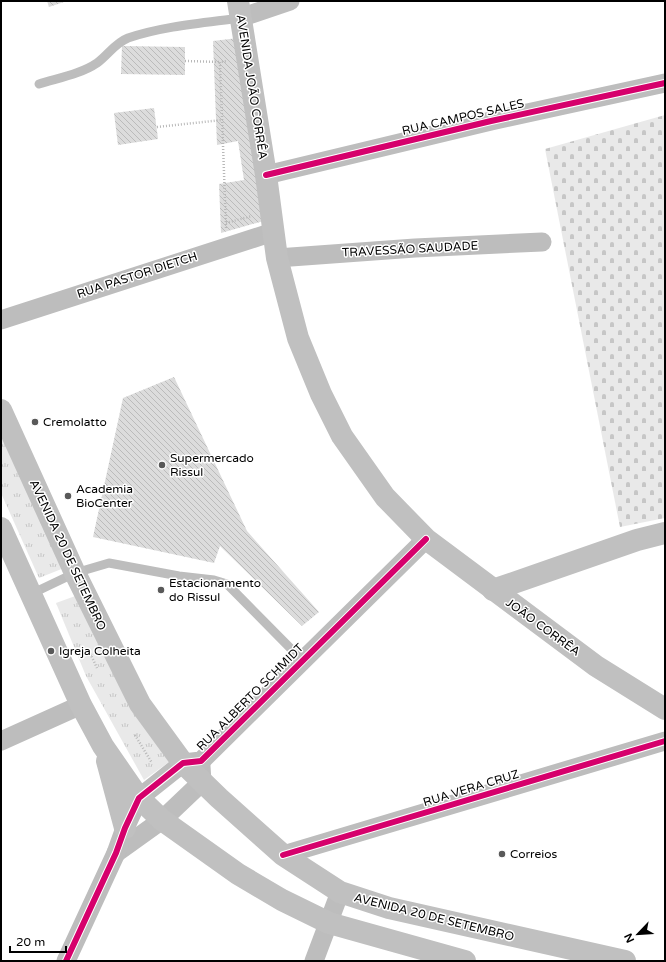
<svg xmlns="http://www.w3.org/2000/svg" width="666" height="962" font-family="'Varela Round',sans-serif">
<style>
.cemetery{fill:url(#cemetery-stones)}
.park{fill:url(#park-tufts)}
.building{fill:url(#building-back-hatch)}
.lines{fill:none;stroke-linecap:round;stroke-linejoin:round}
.path{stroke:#b8b8b8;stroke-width:2.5;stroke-dasharray:1 2;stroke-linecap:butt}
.lane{stroke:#bdbdbd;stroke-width:9}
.street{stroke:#bdbdbd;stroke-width:19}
.secondary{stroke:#c0c0c0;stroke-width:22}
.cycleway-casing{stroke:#fff;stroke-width:8}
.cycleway{stroke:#d6006c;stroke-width:6}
.poi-dot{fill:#595959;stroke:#fff;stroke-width:1.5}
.labels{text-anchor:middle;stroke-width:3;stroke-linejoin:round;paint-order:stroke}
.street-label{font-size:12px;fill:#000;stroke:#fff}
.poi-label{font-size:12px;fill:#000;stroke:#fff;text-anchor:start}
</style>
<defs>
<pattern id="cemetery-stones" width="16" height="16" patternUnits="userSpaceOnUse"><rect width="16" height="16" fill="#e9e9e9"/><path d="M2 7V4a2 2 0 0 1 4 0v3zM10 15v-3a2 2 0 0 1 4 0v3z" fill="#c6c6c6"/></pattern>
<pattern id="park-tufts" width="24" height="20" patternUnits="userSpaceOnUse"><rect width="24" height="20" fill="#e9e9e9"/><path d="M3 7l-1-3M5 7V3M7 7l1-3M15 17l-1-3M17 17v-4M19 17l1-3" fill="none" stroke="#c6c6c6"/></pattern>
<pattern id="building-back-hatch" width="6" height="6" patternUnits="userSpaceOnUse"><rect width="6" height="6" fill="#dcdcdc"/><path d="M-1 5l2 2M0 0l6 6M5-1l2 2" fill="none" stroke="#bbb"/></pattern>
</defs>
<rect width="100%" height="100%" fill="#fff"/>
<path class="cemetery" d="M665,115V518L620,527L545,149Z"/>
<g class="park">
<path d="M1,422L69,566L39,578L1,493Z"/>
<path d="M78,595L138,714L169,762L144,780L86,676L56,603Z"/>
</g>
<g class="building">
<path d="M47,1H67L49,7Z"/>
<path d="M238,38L267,220L221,233L219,184L244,180L238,141L217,145L213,41Z"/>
<path d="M122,46L185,47V75L121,74Z"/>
<path d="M154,108L158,139L118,145L114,113Z"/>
<path d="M174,377L247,531L319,612L302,626L220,546L214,563L93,537L123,398Z"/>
</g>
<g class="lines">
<g class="path">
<path d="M185,61L220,62"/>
<path d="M157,127L222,120"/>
<path d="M226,223L252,216"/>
<path d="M226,228L220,62L227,61"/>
<path d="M89,651L97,668"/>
<path d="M135,735L152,763"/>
</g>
<g class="lane">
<path d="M39,84C58,78 81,74 97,63C108,55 115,43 128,38C164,26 203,23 240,18"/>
<path d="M31,594L75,573L109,563L179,576L214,580L227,584L302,660"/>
</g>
<g class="street">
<path d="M240,18L290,1"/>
<path d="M266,175L491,121L665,83"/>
<path d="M277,258L415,248L542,242"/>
<path d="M1,320L273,232"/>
<path d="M1,741L81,705"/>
<path d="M116,853L162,820L202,782L201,766"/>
<path d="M283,855L665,741"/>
<path d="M66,961L116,853L125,828L139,798L183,763L201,761L426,539"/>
<path d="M314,961L340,892"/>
</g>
<g class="secondary">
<path d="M238,1L266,175L277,258L298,338L321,394L342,436L385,497L426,539L596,666L665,709"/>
<path d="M1,410L75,573L140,704L183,763L219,798L283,855L340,892L389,908L625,961"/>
<path d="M1,528L81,705L103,746L139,798L162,820L238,874L282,900L329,923L465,961"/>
<path d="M493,590L637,540L665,533"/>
<path d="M107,761L125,828"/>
</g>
<defs>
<g id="cycleway">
<path d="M266,175L491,121L665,83"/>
<path d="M283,855L665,741"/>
<path d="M66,961L116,853L125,828L139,798L183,763L201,761L426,539"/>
</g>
</defs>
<use href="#cycleway" class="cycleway-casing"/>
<use href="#cycleway" class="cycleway"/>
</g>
<g class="poi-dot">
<circle cx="35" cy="422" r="4"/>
<circle cx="162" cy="465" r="4"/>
<circle cx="68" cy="496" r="4"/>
<circle cx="161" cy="590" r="4"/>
<circle cx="51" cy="651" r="4"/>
<circle cx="502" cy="854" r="4"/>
</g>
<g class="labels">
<g class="street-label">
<text transform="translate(252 87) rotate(81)" y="4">AVENIDA JOÃO CORRÊA</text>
<text transform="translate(463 117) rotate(-13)" y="4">RUA CAMPOS SALES</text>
<text transform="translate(410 249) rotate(-3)" y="4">TRAVESSÃO SAUDADE</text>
<text transform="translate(137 275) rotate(-18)" y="4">RUA PASTOR DIETCH</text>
<text transform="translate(68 555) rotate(65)" y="4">AVENIDA 20 DE SETEMBRO</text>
<text transform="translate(543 627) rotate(36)" y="4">JOÃO CORRÊA</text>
<text transform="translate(250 697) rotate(-45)" y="4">RUA ALBERTO SCHMIDT</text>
<text transform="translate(471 788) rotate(-17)" y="4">RUA VERA CRUZ</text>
<text transform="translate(434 917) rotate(14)" y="4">AVENIDA 20 DE SETEMBRO</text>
</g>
<g class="poi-label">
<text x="43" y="426">Cremolatto</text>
<text x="170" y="462">Supermercado<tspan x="170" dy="14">Rissul</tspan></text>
<text x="76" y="493">Academia<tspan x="76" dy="14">BioCenter</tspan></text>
<text x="169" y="587">Estacionamento<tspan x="169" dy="14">do Rissul</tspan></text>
<text x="59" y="655">Igreja Colheita</text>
<text x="510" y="858">Correios</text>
</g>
</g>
<rect width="666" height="962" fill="none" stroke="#000000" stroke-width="4"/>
<g transform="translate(638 934) rotate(245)" stroke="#ffffff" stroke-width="3" paint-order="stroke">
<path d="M0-3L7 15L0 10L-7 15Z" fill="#000000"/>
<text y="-6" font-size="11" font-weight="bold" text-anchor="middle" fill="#000000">N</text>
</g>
<path d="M10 946v6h56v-6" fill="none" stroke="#000000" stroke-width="2"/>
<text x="16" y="946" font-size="12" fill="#000000" stroke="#ffffff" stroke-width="3" paint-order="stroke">20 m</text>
</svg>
